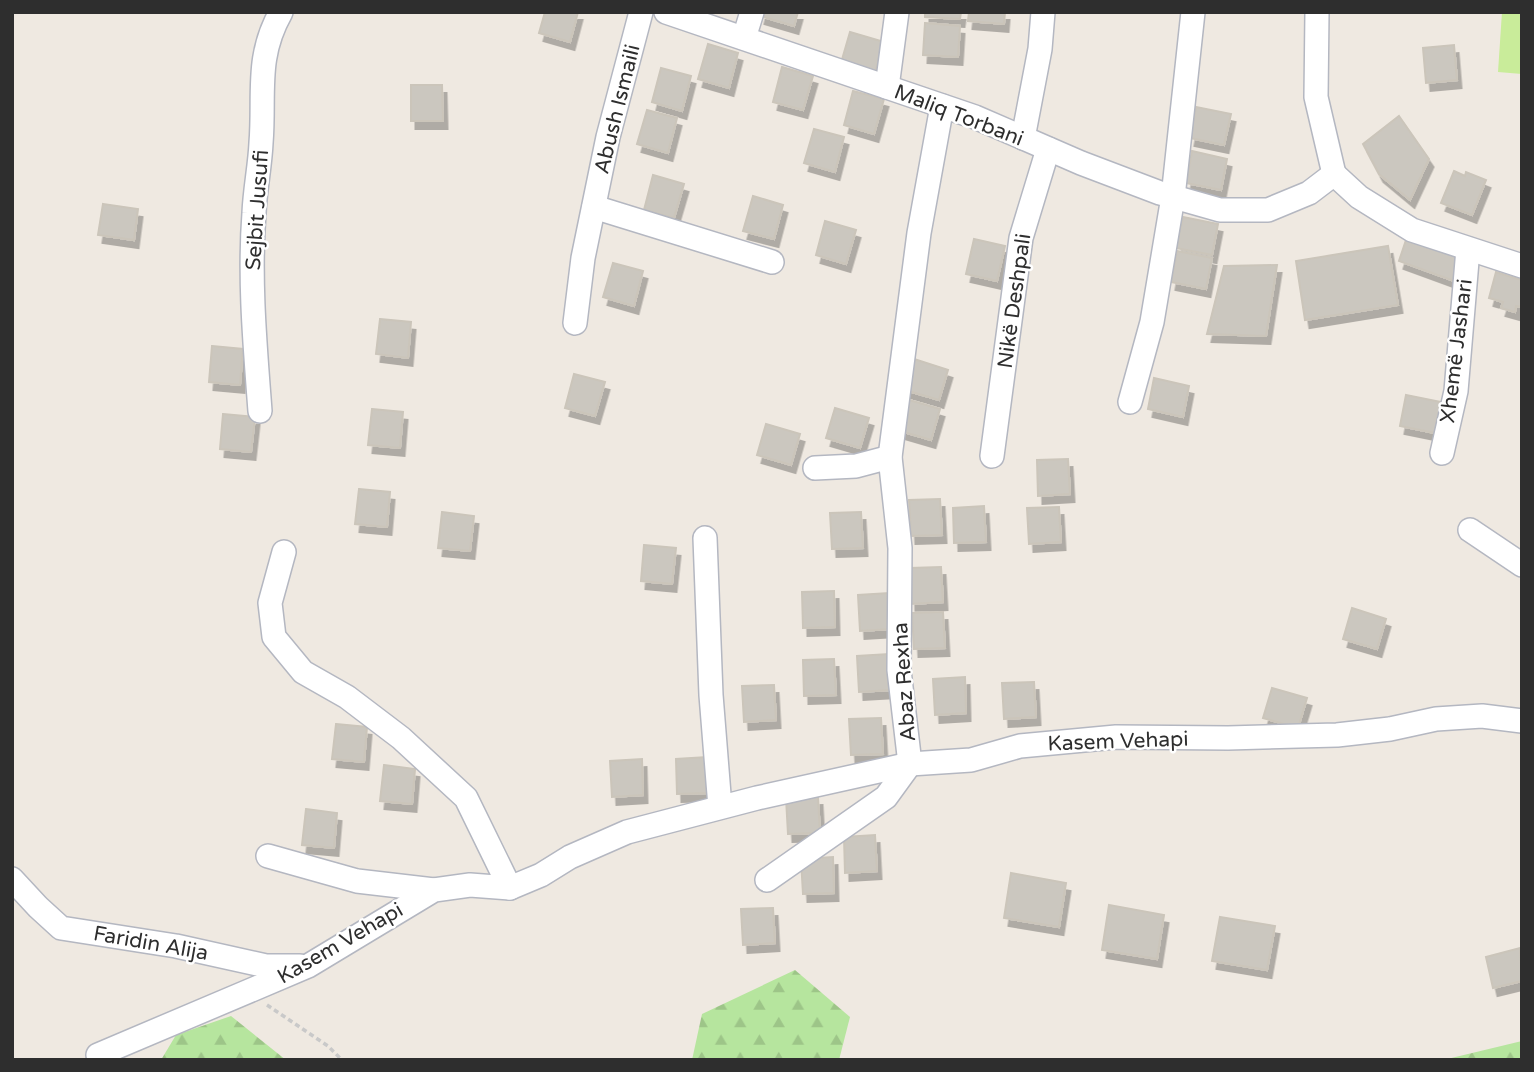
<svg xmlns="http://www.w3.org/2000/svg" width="1534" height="1072" font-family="'Varela Round',sans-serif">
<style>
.forest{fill:url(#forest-firs)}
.pitch{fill:#c9ec9a}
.building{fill:#cbc7bf;stroke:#cbc5ba;stroke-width:2;filter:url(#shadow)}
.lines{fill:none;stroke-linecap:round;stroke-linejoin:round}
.minor-casing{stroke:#b4b7c1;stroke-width:26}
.path{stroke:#c9c9c9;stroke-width:3.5;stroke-dasharray:5 3.5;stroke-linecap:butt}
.minor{stroke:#fff;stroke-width:23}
.labels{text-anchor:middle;stroke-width:5;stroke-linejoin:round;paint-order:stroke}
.street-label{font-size:21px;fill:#2e2e2e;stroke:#fff}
</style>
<defs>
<pattern id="forest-firs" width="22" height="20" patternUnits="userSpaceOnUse" patternTransform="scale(1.75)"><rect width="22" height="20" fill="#b6e59e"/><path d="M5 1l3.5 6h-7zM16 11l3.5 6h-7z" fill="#9dc588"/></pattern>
<filter id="shadow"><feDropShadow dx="4.5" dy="8" stdDeviation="0" flood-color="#0004"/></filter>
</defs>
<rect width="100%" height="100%" fill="#efe9e1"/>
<g class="forest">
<path d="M795,970L850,1017L839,1060H692L702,1014Z"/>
<path d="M231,1016L286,1060H161L176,1035Z"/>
<path d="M1522,1041V1060H1443Z"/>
</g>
<path class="pitch" d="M1502,12H1522V74L1498,72Z"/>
<g class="building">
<path d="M545,12H578L570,42L539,33Z"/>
<path d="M761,12H798L794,26L760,16Z"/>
<path d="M925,12H961L960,19L925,17Z"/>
<path d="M969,12H1005L1004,24L968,21Z"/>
<path d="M925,23L960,26L958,57L923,55Z"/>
<path d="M850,32L884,42L875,73L841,63Z"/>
<path d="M708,44L738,53L729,88L698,79Z"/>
<path d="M1454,45L1457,80L1426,83L1423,48Z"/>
<path d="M782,67L813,76L803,110L773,102Z"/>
<path d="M661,68L691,76L682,111L652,102Z"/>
<path d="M411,85H442L443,121H411Z"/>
<path d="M853,91L884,99L874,134L844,125Z"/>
<path d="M1196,107L1231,114L1224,145L1190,138Z"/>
<path d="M647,110L677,118L668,153L637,144Z"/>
<path d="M1399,116L1429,159L1410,200L1379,174L1363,144Z"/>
<path d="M814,129L844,137L835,172L804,163Z"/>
<path d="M1192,151L1227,159L1221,190L1186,183Z"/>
<path d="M1454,171L1465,176L1466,172L1486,180L1472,215L1441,203Z"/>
<path d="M653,175L684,184L674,218L644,210Z"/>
<path d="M753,196L783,205L774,239L743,231Z"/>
<path d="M103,204L138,209L134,240L98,235Z"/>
<path d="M1183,217L1218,224L1212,255L1176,248Z"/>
<path d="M825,221L856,230L846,264L816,255Z"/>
<path d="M1407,237L1463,257L1454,281L1399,261Z"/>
<path d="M974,239L1005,246L997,281L966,274Z"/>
<path d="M1388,246L1398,305L1305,320L1296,261Z"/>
<path d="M1177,251L1212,258L1206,289L1171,282Z"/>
<path d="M613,263L643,271L634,306L603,297Z"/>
<path d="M1277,265L1266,336L1207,334L1224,266Z"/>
<path d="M1496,272L1522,280V307L1516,306L1515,312L1501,308L1503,302L1489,298Z"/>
<path d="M380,319L411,322L408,358L376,354Z"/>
<path d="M212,346L243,349L240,385L209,382Z"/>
<path d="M914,359L948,370L939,400L905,390Z"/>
<path d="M574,374L605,382L595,416L565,408Z"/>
<path d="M1154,378L1189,386L1183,417L1148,409Z"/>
<path d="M1406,395L1441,402L1435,433L1400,426Z"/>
<path d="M906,399L940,409L931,440L897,430Z"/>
<path d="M835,408L869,418L860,448L826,438Z"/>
<path d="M372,409L403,412L400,448L368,445Z"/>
<path d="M223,414L255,417L251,452L220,449Z"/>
<path d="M766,424L800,434L791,465L757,455Z"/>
<path d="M1068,459L1070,494L1038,496L1037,460Z"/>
<path d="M359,489L390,492L387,527L355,524Z"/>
<path d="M940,499L942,535L911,536L909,500Z"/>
<path d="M984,506L986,542L954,543L953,508Z"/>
<path d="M1059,507L1061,542L1029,544L1027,508Z"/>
<path d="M442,512L474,516L470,551L438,548Z"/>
<path d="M861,512L863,548L832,549L830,513Z"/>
<path d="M644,545L676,548L672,584L641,581Z"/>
<path d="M941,567L943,602L911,604L910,568Z"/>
<path d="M834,591L835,627L803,628L802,592Z"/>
<path d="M889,593L891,629L860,631L858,595Z"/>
<path d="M1352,608L1386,619L1377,649L1343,639Z"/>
<path d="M943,612L945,648L914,649L912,613Z"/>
<path d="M889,654L891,690L859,692L857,656Z"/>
<path d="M834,659L836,695L804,696L803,660Z"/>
<path d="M965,677L966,713L935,715L933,679Z"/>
<path d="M1034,682L1036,717L1004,719L1002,683Z"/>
<path d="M774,685L776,720L744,722L742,686Z"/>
<path d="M1272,688L1307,698L1298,728L1263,718Z"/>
<path d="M881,718L883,754L851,755L849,719Z"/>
<path d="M336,724L367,727L364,762L332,759Z"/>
<path d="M707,757L709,793L677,794L676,759Z"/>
<path d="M642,759L643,795L612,797L610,761Z"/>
<path d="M384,765L415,769L412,804L380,801Z"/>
<path d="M818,797L820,833L788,834L786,798Z"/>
<path d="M306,809L337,813L334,848L302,845Z"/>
<path d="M875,835L877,871L845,873L844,837Z"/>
<path d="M833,857L834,893L803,894L801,859Z"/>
<path d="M1011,873L1066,883L1059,927L1004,918Z"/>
<path d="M1109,905L1164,915L1157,959L1102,950Z"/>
<path d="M773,908L775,943L743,945L741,909Z"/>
<path d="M1220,917L1275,926L1267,970L1212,961Z"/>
<path d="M1520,948L1522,981L1493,988L1486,957Z"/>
</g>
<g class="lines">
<defs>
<g id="minor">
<path d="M666,12L975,117L1081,163L1160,193L1220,210H1268L1309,193L1334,174"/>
<path d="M1317,12L1316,97L1334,174"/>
<path d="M744,38L752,12"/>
<path d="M887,87L897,12"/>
<path d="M1023,138L1040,49L1043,12"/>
<path d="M1334,174L1359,197L1412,230L1522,266"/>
<path d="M594,207L772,262"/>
<path d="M575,323L583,258L608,137L641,12"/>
<path d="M1130,402L1152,322L1173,197L1193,12"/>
<path d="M260,411C255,345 249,279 254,213C255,189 260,166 261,143C265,94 255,58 281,12"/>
<path d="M1442,453L1456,391L1468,249"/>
<path d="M992,456L1021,238L1048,149"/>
<path d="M815,468L856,466L890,457"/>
<path d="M1470,530L1522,565"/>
<path d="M705,538L711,695L720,807"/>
<path d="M284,552L270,603L274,637L303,672L347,697L401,738L466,798L510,888"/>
<path d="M268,856L357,881L434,890"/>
<path d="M12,879L38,907L61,928L176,946L266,966H300"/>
<path d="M767,880L886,797L910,764L899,670L900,548L890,457L919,233L942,106"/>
<path d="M98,1055L308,966L434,890L470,885L510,888L541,875L570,857L627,832L757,798L910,764L971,760L1020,746L1116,737L1228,738L1337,735L1390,729L1436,719L1482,716L1522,721"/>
</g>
</defs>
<use href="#minor" class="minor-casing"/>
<path class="path" d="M267,1005L328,1046L342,1060"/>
<use href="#minor" class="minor"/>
</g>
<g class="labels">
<g class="street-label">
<text transform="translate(617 109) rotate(-76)" y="7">Abush Ismaili</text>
<text transform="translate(959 115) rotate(21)" y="7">Maliq Torbani</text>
<text transform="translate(257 210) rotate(-86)" y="7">Sejbit Jusufi</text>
<text transform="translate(1014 301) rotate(-82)" y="7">Nikë Deshpali</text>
<text transform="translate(1456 351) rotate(-83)" y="7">Xhemë Jashari</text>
<text transform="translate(904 682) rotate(-94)" y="7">Abaz Rexha</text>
<text transform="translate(1118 741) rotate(-2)" y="7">Kasem Vehapi</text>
<text transform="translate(151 943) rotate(10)" y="7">Faridin Alija</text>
<text transform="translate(340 943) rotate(-30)" y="7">Kasem Vehapi</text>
</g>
</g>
<rect width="1534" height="1072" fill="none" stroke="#2e2e2e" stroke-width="28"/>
</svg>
